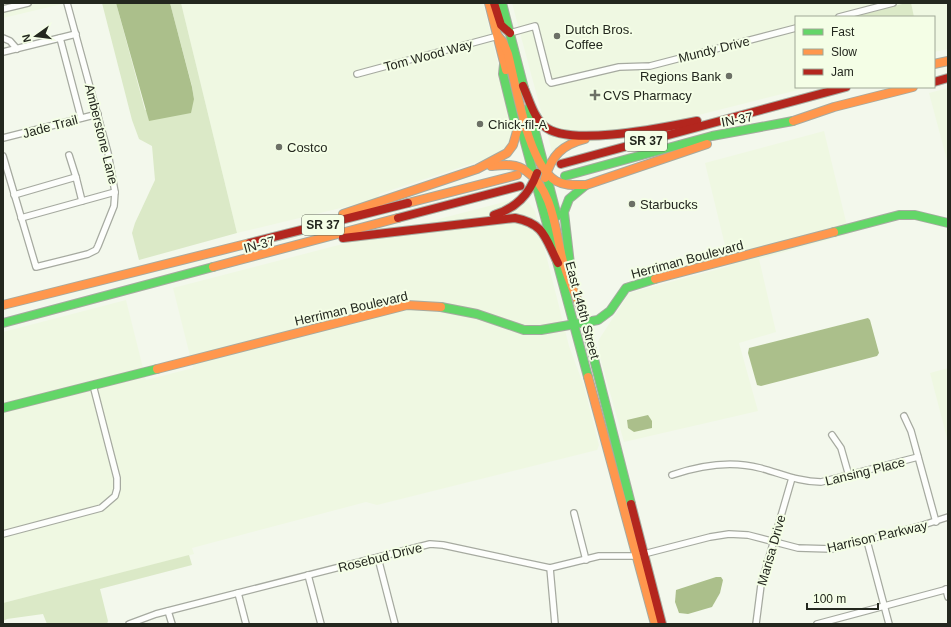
<svg xmlns="http://www.w3.org/2000/svg" width="951" height="627" font-family="Arial,sans-serif">
<style>
.built{fill:#eff8e2}
.green{fill:#dbe9c7}
.water{fill:#abbf8b}
.lines{fill:none;stroke-linecap:round;stroke-linejoin:round}
.street-casing{stroke:#a6aaa0;stroke-width:8}
.fast-casing{stroke:#a6aaa0;stroke-width:10}
.slow-casing{stroke:#a6aaa0;stroke-width:10}
.jam-casing{stroke:#a6aaa0;stroke-width:10}
.street{stroke:#fdfefc;stroke-width:5.5}
.fast{stroke:#63d668;stroke-width:8}
.slow{stroke:#ff974d;stroke-width:8}
.jam{stroke:#b3261e;stroke-width:8}
.poi-dot{fill:#6c7066;stroke:#f4fee6;stroke-width:1.5}
.labels{text-anchor:middle;stroke-width:4;stroke-linejoin:round;paint-order:stroke}
.shield{fill:#f4fee6;stroke:#62685a;stroke-width:1}
.shield-label{font-size:12px;font-weight:bold;fill:#23271e}
.poi-label{font-size:13px;fill:#23271e;stroke:#f4fee6;text-anchor:start}
.street-label{font-size:13px;fill:#23271e;stroke:#f4fee6}
</style>
<rect width="100%" height="100%" fill="#f3f8ec"/>
<g class="built">
<path d="M3,3H66L3,18Z"/>
<path d="M181,3H483L515,134L507,146L492,157L379,194L378,199L237,233Z"/>
<path d="M512,3H948V49L934,52V17H796V87H810L552,152Z"/>
<path d="M948,88V164L929,93Z"/>
<path d="M824,131L849,234L759,259L776,332L739,343L758,411L624,442L600,357L598,341L629,293L730,266L705,163Z"/>
<path d="M520,198L526,199L535,211L569,346L584,386L599,445L597,450L377,505L366,502L192,548L194,554L3,603V332L126,300L146,380L193,368L173,288Z"/>
<path d="M948,368V442L930,373Z"/>
</g>
<g class="green">
<path d="M102,3H116L145,110L194,99L192,86L170,3H181L237,233L139,260L132,233L135,223L155,180L152,146L139,139L132,120Z"/>
<path d="M906,3H911L914,17H858L857,16Z"/>
<path d="M189,555L192,565L100,589L108,621L107,624H47L43,614L7,619L3,621V603Z"/>
</g>
<g class="water">
<path d="M116,3H170L192,87L194,99L191,113L149,121Z"/>
<path d="M868,318L870,320L879,353L877,356L761,386L757,385L748,353L749,348Z"/>
<path d="M648,415L652,421V428L634,432L628,428L627,420Z"/>
<path d="M716,577H721L723,580L720,593L712,607L688,614L679,613L675,602L676,590Z"/>
</g>
<g class="lines">
<defs>
<g id="street">
<path d="M3,9L28,3"/>
<path d="M839,17L893,3"/>
<path d="M510,33L535,26L549,81L551,83L619,67L650,66L796,28"/>
<path d="M3,38L10,41L17,49"/>
<path d="M60,38L81,118"/>
<path d="M3,52L76,34"/>
<path d="M357,74L498,36"/>
<path d="M3,138L98,114"/>
<path d="M69,155L76,177"/>
<path d="M3,156L36,267L88,254L96,250L98,246L114,206L115,192L108,153L67,3"/>
<path d="M14,195L76,177L82,201"/>
<path d="M21,218L115,192"/>
<path d="M904,416L911,431L936,522"/>
<path d="M832,435L841,448L849,476"/>
<path d="M672,475C701,465 730,460 760,468C780,473 799,482 821,482L918,457"/>
<path d="M574,513L586,560"/>
<path d="M3,534L101,508L115,496L117,489V478L93,385"/>
<path d="M867,541L889,624"/>
<path d="M378,558L395,624"/>
<path d="M550,568L555,624"/>
<path d="M308,575L321,624"/>
<path d="M946,589L948,597"/>
<path d="M238,593L246,624"/>
<path d="M168,611L172,624"/>
<path d="M129,624L156,614L430,544L443,545L550,568L599,556H636L710,537L729,534L748,535L798,548L832,549L920,526L948,517"/>
<path d="M756,624L761,585L792,478"/>
<path d="M817,624L948,589"/>
</g>
<g id="fast">
<path d="M502,3L525,92"/>
<path d="M504,64L503,74L517,131"/>
<path d="M529,108L557,216"/>
<path d="M523,135L588,377"/>
<path d="M565,176L712,136L793,121"/>
<path d="M834,232L899,215H915L948,223"/>
<path d="M570,264L564,212L569,199L586,185"/>
<path d="M580,304L631,504"/>
<path d="M441,307L477,314L524,330H541L598,320L610,311L626,288L655,279"/>
<path d="M3,323L213,267"/>
<path d="M3,408L157,369"/>
</g>
<g id="slow">
<path d="M489,3L506,70"/>
<path d="M498,36L503,42L508,54C516,85 528,165 556,181C565,186 576,185 586,185L707,144"/>
<path d="M934,64L948,61"/>
<path d="M793,121L834,107L913,87"/>
<path d="M491,166C503,165 516,163 526,171C555,191 555,235 564,265C569,281 576,296 582,311"/>
<path d="M545,178C552,155 562,145 585,139"/>
<path d="M408,203L517,175"/>
<path d="M343,214L477,169L507,153L513,145L517,131"/>
<path d="M213,267L398,218"/>
<path d="M655,279L834,232"/>
<path d="M3,305L250,243"/>
<path d="M157,369L407,305L441,307"/>
<path d="M588,377L655,624"/>
</g>
<g id="jam">
<path d="M494,3L501,25L510,33"/>
<path d="M934,82L948,78"/>
<path d="M523,86C529,99 533,116 544,126C568,148 666,127 697,121"/>
<path d="M561,164L846,87"/>
<path d="M494,215C516,208 529,195 537,173"/>
<path d="M398,218L520,186"/>
<path d="M343,238L515,218C545,224 545,238 558,263"/>
<path d="M250,243L408,203"/>
<path d="M631,504L662,624"/>
</g>
</defs>
<use href="#street" class="street-casing"/>
<use href="#fast" class="fast-casing"/>
<use href="#slow" class="slow-casing"/>
<use href="#jam" class="jam-casing"/>
<use href="#street" class="street"/>
<use href="#fast" class="fast"/>
<use href="#slow" class="slow"/>
<use href="#jam" class="jam"/>
</g>
<g class="poi-dot">
<circle cx="557" cy="36" r="4"/>
<circle cx="729" cy="76" r="4"/>
<path d="M593 89h4v4h4v4h-4v4h-4v-4h-4v-4h4z"/>
<circle cx="480" cy="124" r="4"/>
<circle cx="279" cy="147" r="4"/>
<circle cx="632" cy="204" r="4"/>
</g>
<g class="labels">
<g class="shield">
<rect x="625" y="131" width="42" height="20" rx="3"/>
<rect x="302" y="215" width="42" height="20" rx="3"/>
</g>
<g class="shield-label">
<text x="646" y="145">SR 37</text>
<text x="323" y="229">SR 37</text>
</g>
<g class="poi-label">
<text x="565" y="34">Dutch Bros.<tspan x="565" dy="15">Coffee</tspan></text>
<text x="721" y="81" text-anchor="end">Regions Bank</text>
<text x="603" y="100">CVS Pharmacy</text>
<text x="488" y="129">Chick-fil-A</text>
<text x="287" y="152">Costco</text>
<text x="640" y="209">Starbucks</text>
</g>
<g class="street-label">
<text transform="translate(714 49) rotate(-14)" y="5">Mundy Drive</text>
<text transform="translate(428 55) rotate(-15)" y="5">Tom Wood Way</text>
<text transform="translate(737 119) rotate(-11)" y="5">IN-37</text>
<text transform="translate(50 126) rotate(-15)" y="5">Jade Trail</text>
<text transform="translate(102 134) rotate(76)" y="5">Amberstone Lane</text>
<text transform="translate(259 244) rotate(-15)" y="5">IN-37</text>
<text transform="translate(687 259) rotate(-15)" y="5">Herriman Boulevard</text>
<text transform="translate(351 308) rotate(-13)" y="5">Herriman Boulevard</text>
<text transform="translate(583 310) rotate(75)" y="5">East 146th Street</text>
<text transform="translate(865 471) rotate(-14)" y="5">Lansing Place</text>
<text transform="translate(877 536) rotate(-13)" y="5">Harrison Parkway</text>
<text transform="translate(771 550) rotate(-74)" y="5">Marisa Drive</text>
<text transform="translate(380 557) rotate(-14)" y="5">Rosebud Drive</text>
</g>
</g>
<rect width="951" height="627" fill="none" stroke="#23271e" stroke-width="8"/>
<rect x="795" y="16" width="140" height="72" fill="#f4fee6" stroke="#a0a896"/>
<rect x="803" y="29" width="20" height="6" fill="#63d668" stroke="#a0a896"/>
<text x="831" y="36" font-size="12" fill="#23271e">Fast</text>
<rect x="803" y="49" width="20" height="6" fill="#ff974d" stroke="#a0a896"/>
<text x="831" y="56" font-size="12" fill="#23271e">Slow</text>
<rect x="803" y="69" width="20" height="6" fill="#b3261e" stroke="#a0a896"/>
<text x="831" y="76" font-size="12" fill="#23271e">Jam</text>
<g transform="translate(36 36) rotate(256)" stroke="#f4fee6" stroke-width="3" paint-order="stroke">
<path d="M0-3L7 15L0 10L-7 15Z" fill="#23271e"/>
<text y="-6" font-size="11" font-weight="bold" text-anchor="middle" fill="#23271e">N</text>
</g>
<path d="M807 603v6h71v-6" fill="none" stroke="#23271e" stroke-width="2"/>
<text x="813" y="603" font-size="12" fill="#23271e" stroke="#f4fee6" stroke-width="3" paint-order="stroke">100 m</text>
</svg>
